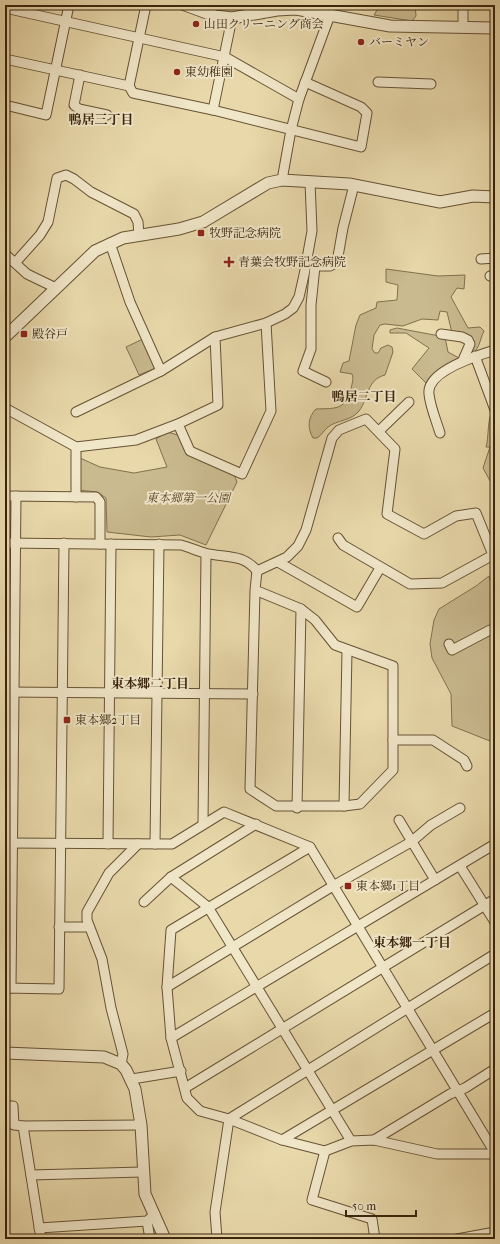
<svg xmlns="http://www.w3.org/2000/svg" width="500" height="1244" font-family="'IM FELL French Canon','Noto Serif JP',serif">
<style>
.green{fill:#caba8f;stroke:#82704e}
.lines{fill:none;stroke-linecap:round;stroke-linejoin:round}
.minor-casing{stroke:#665234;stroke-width:11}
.tertiary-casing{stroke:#665234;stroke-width:13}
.minor{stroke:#f0e6c8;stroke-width:9}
.tertiary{stroke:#f0e6c8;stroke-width:11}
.poi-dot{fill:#8f2418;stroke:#f0e6c8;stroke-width:1.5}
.labels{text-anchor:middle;stroke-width:4;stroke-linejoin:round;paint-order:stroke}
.poi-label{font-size:12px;fill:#3a250c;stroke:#f0e6c8;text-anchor:start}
.park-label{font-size:12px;font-style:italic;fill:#5e4a2d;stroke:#f0e6c8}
.neighbourhood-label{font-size:13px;font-weight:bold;fill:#3a250c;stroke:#f0e6c8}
</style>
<rect width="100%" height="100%" fill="#e8d8aa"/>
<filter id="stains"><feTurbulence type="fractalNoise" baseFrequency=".005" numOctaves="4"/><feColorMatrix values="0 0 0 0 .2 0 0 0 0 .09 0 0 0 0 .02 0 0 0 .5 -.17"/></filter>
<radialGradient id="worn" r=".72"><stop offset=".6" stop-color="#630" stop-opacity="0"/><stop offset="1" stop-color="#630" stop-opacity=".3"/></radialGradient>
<g class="green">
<path d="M380,5H415L416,16L412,21L374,15Z"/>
<path d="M386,269L438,276L465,275L464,289L457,288L451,297L468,328L480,327L484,331C479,341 480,351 468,356L472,347L452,333L447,312L440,311L438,320L422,319L403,326L385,324L380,325L374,335L372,349L375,353H378L381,348L388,345L392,347L393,352L385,375C366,380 369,398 359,411C351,421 337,420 328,427C324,430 322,435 317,438H313C307,428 308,417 316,409C335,408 345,411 351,389C352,383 354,379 352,374L340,372L343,363L349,361L356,325L360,315L376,308L377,302L397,300L398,285L386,282Z"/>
<path d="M397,328L445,337L448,352L459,358L427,384L412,369L429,348L406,333H390V330Z"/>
<path d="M143,339L156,368L139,375L126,347Z"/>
<path d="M493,411L495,416V490L483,468L490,447H486C489,438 487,417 493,411Z"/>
<path d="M167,432L178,435L188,454L234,474L237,482L206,545L180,535L151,537L107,532L106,498L97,492L78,490L80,458L100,467L134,473L167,467L156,439Z"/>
<path d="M489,576L490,580L495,576V743L452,726L451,694L432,658L430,644L434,620L439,609L476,586Z"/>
</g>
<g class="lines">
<defs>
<g id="minor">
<path d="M463,5V27"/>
<path d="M5,8L225,57L299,99"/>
<path d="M5,59L129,86L133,93L213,110L361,147L367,113L361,107L305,82"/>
<path d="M80,75L74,105L79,109L107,115"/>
<path d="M378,82L431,84"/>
<path d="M129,86L146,5"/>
<path d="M5,105L46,115L69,5"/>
<path d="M213,110L232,18"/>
<path d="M282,180L291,130L299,99L330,15"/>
<path d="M110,243L130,302L161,371"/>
<path d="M5,254L27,274L56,288"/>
<path d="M481,259L495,258"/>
<path d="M15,263L40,235L48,222L57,178L66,175L74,179L91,192L134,214L138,222L139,235"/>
<path d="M490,276L495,277"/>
<path d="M441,334L462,337L468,340L470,344L463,360"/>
<path d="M475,356L495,410"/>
<path d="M326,382L303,371L311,349V305L315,266H330L337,262L343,228L354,185"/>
<path d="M5,408L76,447L136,440L178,424L218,405L215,337"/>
<path d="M76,412L161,371L215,337L266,323L285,314L293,308L299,297L304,275L312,231L310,182"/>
<path d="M178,424L190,451L242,474L271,411L266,323"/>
<path d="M379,431L409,402"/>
<path d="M440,433C436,420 430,406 429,394C426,371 479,355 495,350"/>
<path d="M5,496L96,497L100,502V544"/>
<path d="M76,497V447"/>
<path d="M5,543L181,545C189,547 197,551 205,553C224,558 243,553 257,571L287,557L298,546L306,530L332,438L339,430L366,419L395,449L387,514L424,534L456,516L476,513L493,555L442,583L410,584L343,545L338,538"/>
<path d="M278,562L357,607L380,568"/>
<path d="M255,590L301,609L315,620L335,645L393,666V770L360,804L344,806H276L250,789L255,590L257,571"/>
<path d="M449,644L452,650L490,630L495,631"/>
<path d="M5,692L253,694"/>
<path d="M393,740H433L464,760L467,766"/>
<path d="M344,806L347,651"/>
<path d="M297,808L301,609"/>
<path d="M399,820L435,880"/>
<path d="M203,824L206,554"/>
<path d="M5,843L172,844L224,812L310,847L495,1153"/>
<path d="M108,844L111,544"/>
<path d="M155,844L159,544"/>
<path d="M310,847L171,930L167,987L171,1038L187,1098L200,1111L229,1119L282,1140L325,1151L351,1141L374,1140L437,1154H495"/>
<path d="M460,866L495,922"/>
<path d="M171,877L208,907L351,1141"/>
<path d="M144,902L171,877L256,824"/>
<path d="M59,927H88"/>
<path d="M167,987L333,886L411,842L431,825L460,808"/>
<path d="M5,988L59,989L64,543"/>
<path d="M11,988L16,496"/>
<path d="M171,1038L495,844"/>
<path d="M121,1064L123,1054L111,1008L102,959L87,920V912L109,873L138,844"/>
<path d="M132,1079L181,1071"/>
<path d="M185,1088L495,899"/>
<path d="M5,1106H13L14,1125L23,1126L41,1239"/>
<path d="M23,1126L141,1125"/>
<path d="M282,1140L495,1013"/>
<path d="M374,1140L450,1094L465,1088L495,1069"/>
<path d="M325,1151L312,1200L372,1219L375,1239"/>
<path d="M31,1175L142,1172"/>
<path d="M147,1221L150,1239"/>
<path d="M39,1228L147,1221L153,1216"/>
<path d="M217,1239L215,1212L229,1119L495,954"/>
<path d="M457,1239L495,1232"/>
</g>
<g id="tertiary">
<path d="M185,5L215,16L232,18L277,10L296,9L390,26L495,28"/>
<path d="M5,337L95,251L123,238L179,229L203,222L268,183L282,180L349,184L440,202L473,196L495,197"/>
<path d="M5,1053L104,1057L121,1064L126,1070L135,1089L141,1125L145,1194L165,1239"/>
</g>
</defs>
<use href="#minor" class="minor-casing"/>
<use href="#tertiary" class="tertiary-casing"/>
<use href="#minor" class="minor"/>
<use href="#tertiary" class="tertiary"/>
</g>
<g class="poi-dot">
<circle cx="196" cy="24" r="4"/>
<circle cx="361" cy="42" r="4"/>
<circle cx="177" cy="72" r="4"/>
<rect x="197" y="229" width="8" height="8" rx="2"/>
<path d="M227 256h4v4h4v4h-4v4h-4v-4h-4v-4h4z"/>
<rect x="20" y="330" width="8" height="8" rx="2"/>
<rect x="63" y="716" width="8" height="8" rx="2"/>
<rect x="344" y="882" width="8" height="8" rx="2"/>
</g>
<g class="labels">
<g class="poi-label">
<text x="204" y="28">山田クリーニング商会</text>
<text x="369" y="46">バーミヤン</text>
<text x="185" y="76">東幼稚園</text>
<text x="209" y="237">牧野記念病院</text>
<text x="238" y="266">青葉会牧野記念病院</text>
<text x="32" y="338">殿谷戸</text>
<text x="75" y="724">東本郷2丁目</text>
<text x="356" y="890">東本郷1丁目</text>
</g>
<g class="park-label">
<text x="188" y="502">東本郷第一公園</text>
</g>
<g class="neighbourhood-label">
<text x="101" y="124">鴨居三丁目</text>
<text x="364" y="401">鴨居二丁目</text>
<text x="150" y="688">東本郷二丁目</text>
<text x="412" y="947">東本郷一丁目</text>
</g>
</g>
<rect width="500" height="1244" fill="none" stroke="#e8d8aa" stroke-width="20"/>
<rect x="6" y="6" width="488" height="1232" fill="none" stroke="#3a250c" stroke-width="2"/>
<rect x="10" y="10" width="480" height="1224" fill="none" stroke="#3a250c"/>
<path d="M346 1210v6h70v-6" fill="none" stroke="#3a250c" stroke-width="2"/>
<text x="352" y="1210" font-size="12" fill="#3a250c" stroke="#f0e6c8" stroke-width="3" paint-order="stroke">50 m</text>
<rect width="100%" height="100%" filter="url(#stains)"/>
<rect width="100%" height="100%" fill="url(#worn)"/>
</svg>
